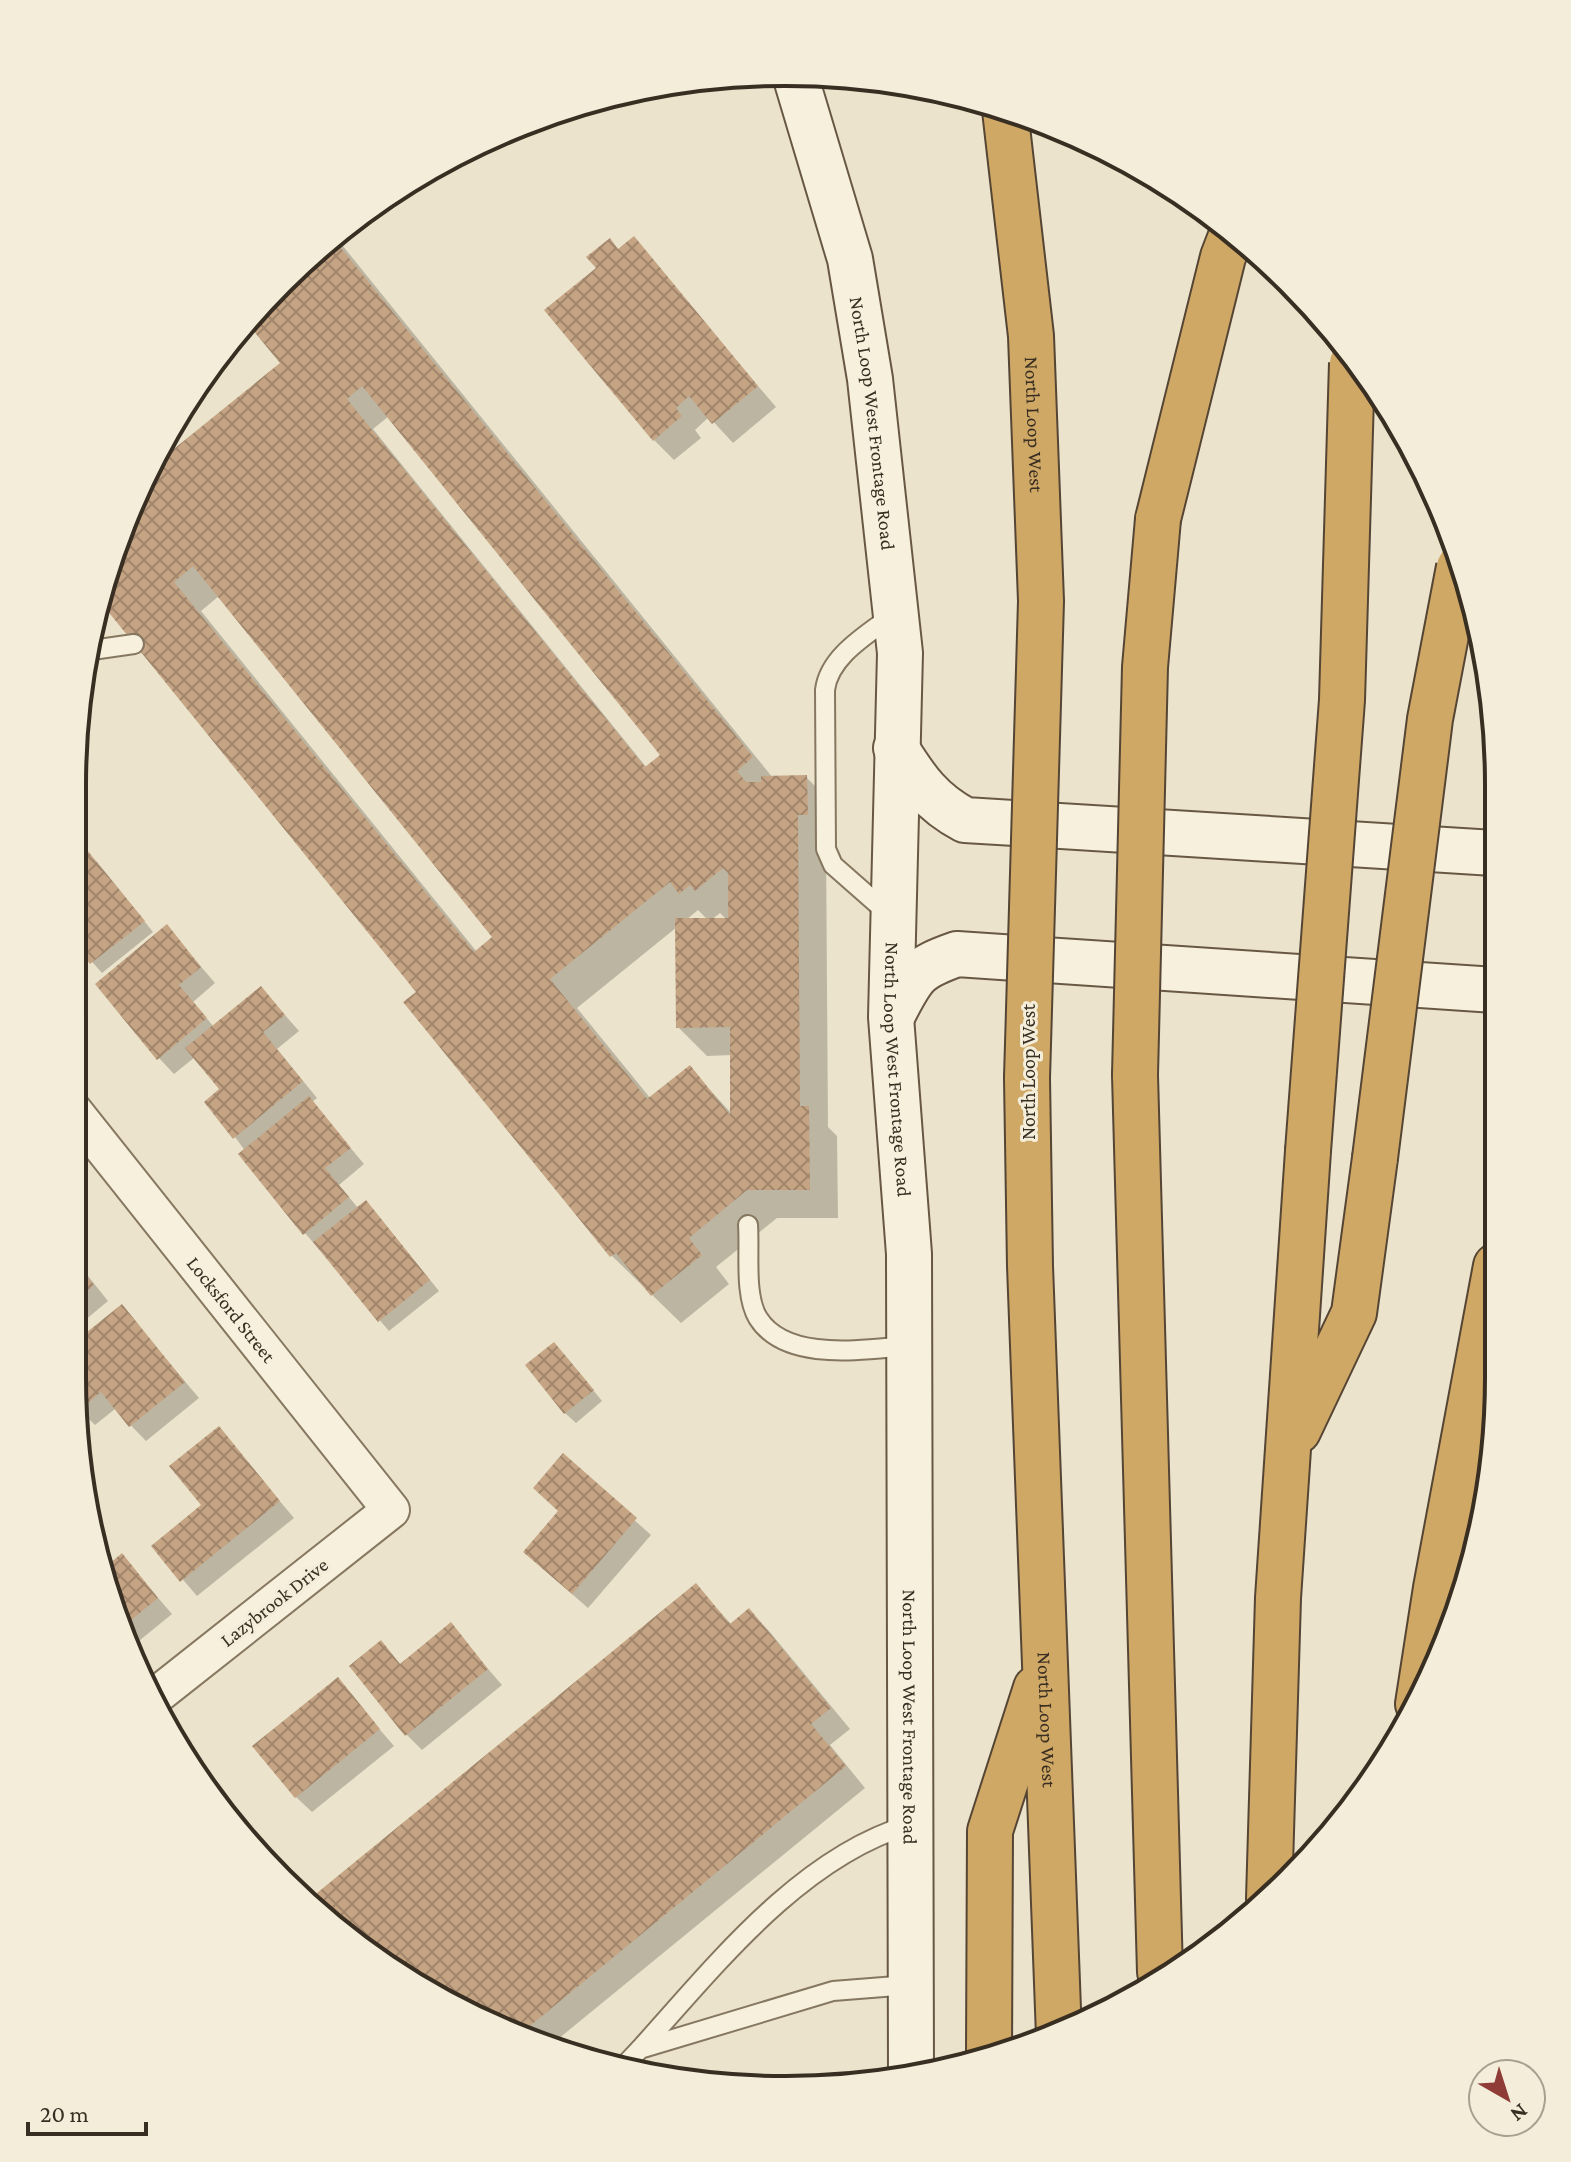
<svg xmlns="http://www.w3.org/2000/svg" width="1571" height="2162" font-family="'Crimson Pro',serif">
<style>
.shadow{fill:#0003;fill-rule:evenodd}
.building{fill:url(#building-cross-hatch);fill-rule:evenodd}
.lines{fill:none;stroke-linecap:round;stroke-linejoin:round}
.service-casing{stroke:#867760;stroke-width:22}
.minor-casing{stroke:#867760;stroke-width:40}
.secondary-casing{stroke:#685843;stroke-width:48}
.motorway-casing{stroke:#554534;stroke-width:48}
.service{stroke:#f6f0dd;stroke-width:18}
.minor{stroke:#f6f0dd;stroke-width:36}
.secondary{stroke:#f6f0dd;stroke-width:44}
.motorway{stroke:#d0a865;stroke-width:44}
.motorway-bridge-casing{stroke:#554534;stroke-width:48;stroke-linecap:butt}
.motorway-bridge{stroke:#d0a865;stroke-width:44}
.labels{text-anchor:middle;stroke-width:6;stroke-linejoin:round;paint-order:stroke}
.street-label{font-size:20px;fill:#382e22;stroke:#f3edda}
.rim{fill:none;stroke:#382e22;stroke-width:4}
</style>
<defs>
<pattern id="building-cross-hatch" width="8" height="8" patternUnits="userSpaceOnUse" patternTransform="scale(2)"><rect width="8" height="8" fill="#c5a484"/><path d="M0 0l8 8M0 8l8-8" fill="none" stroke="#a1866c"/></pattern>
</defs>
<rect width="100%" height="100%" fill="#ebe3cb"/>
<g class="shadow">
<path d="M334,235L773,778L806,777L835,806L836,843H826L828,1127L837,1136L838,1218H777L716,1267L729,1284L681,1323L612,1256L406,1002L419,992L103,601L152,469L283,364L252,326L315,249ZM389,416L662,755L647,768L373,429ZM219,596L495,938L477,952L201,611ZM698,910L708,920H686ZM720,913L727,920H711ZM677,927L678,1027L707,1056L732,1055V1114L690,1068L651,1099L577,1008Z"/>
<path d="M633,239L776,407L733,443L709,417L695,430L701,438L674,460L654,440L619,250Z"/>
<path d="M72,801L84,816L72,825Z"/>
<path d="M72,846L81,857L97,862L153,932L102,973L72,939Z"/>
<path d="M167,927L215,983L193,1002L214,1027L276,1005L299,1031L277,1049L317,1098L312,1102L364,1164L339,1185L358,1208L376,1213L439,1291L389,1331L305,1233L235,1137L222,1089L195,1057L174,1074L159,1058Z"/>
<path d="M72,1256L108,1301L72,1331Z"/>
<path d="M121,1306L199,1398L146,1441L115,1409L95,1425L76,1406L72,1346Z"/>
<path d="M564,1354L602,1401L576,1423L565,1413Z"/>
<path d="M219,1429L294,1518L197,1596L154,1546L204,1506Z"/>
<path d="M563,1456L651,1535L588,1608L541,1567L560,1512Z"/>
<path d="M122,1556L172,1614L134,1645L101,1572Z"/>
<path d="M696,1586L732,1625L749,1610L769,1631L850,1729L830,1745L865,1788L552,2044L470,2017L315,1913L307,1904Z"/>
<path d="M450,1625L502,1685L422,1750L406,1734L381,1643L401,1665Z"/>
<path d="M337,1680L394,1746L312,1812L296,1797Z"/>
<path d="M207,1786L277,1864L274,1866L205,1787Z"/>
</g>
<g class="building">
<path d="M634,236L758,386L712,424L689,396L676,408L682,416L653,441L544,310L596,268L586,257L610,238L618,249Z"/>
<path d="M332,237L753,757L737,771L746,782H761V776L807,775L808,815H798L800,1106H809L810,1190H747L689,1238L702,1255L651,1296L616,1253L610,1257L403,1002L416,992L102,604L154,465L280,363L251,328L315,249ZM362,386L660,755L645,767L347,399ZM193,566L492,937L474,952L174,582ZM723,868L728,873V918H675L676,1028L730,1027V1115L690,1065L647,1099L550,979L670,882L679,894L690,885L695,891Z"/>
<path d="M87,850L145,921L90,964L72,942V862Z"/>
<path d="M167,924L201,967L179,985L207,1018L157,1060L95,984Z"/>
<path d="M261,986L285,1015L263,1032L303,1081L233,1139L204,1102L219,1089L185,1048Z"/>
<path d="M309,1096L351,1148L325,1168L349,1197L303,1235L238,1154Z"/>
<path d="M366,1200L430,1280L378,1322L313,1242Z"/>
<path d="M72,1257L94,1285L72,1303Z"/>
<path d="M122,1304L185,1382L129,1427L101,1392L78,1411L72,1376V1344Z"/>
<path d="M554,1342L594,1390L564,1414L525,1365Z"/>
<path d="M219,1426L280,1501L180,1582L151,1546L201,1505L169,1466Z"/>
<path d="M563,1453L637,1518L572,1594L523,1552L558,1511L533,1488Z"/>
<path d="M122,1553L158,1598L125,1625L101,1571Z"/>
<path d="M696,1583L730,1624L749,1608L831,1708L811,1724L846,1766L520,2034L470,2017L315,1913L306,1902Z"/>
<path d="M451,1622L488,1669L405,1736L349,1666L381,1640L400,1664Z"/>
<path d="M338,1677L380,1729L295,1798L252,1746Z"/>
<path d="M207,1783L263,1847L260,1850L204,1786Z"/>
</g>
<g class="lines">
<defs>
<g id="service">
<path d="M87,643L92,650L134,644"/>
<path d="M891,916L833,865L826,849L825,690C829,656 868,634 893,615"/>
<path d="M748,1225C750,1252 744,1295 758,1318C786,1363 865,1349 909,1346"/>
<path d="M640,2049C714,1967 800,1857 909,1825"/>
<path d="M622,2068L640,2049L833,1991L909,1985"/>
</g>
<g id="minor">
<path id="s1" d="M72,1109L391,1510L157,1695"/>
</g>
<g id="secondary">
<path id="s2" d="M795,75L850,259L870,379L900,653L891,1017L909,1254L911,2075"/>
<path d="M896,748C916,780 931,802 965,820L1494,853"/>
<path d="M892,1016C913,976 914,969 957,954L1495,990"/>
</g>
<g id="motorway">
<path d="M1158,519L1223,257L1233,231"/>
<path d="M1135,1075L1160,1972"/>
<path id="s3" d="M1027,1078L1030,1266L1059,2036"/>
<path d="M1298,1431L1354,1313L1375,1158"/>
<path d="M1418,1704L1436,1588L1496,1266"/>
<path d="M1269,1899L1278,1598L1308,1151"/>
<path d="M989,2054L990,1831L1036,1688"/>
</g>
</defs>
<use href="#service" class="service-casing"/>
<use href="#minor" class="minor-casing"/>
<use href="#secondary" class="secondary-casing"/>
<use href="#motorway" class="motorway-casing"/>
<use href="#service" class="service"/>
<use href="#minor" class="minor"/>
<use href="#secondary" class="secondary"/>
<use href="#motorway" class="motorway"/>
<defs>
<g id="motorway-bridge">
<path id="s4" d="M1005,110L1031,336L1041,601L1027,1078"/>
<path d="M1135,1075L1145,667L1158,519"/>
<path d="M1308,1151L1342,700L1352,363"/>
<path d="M1375,1158L1430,719L1459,567"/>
</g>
</defs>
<use href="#motorway-bridge" class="motorway-bridge-casing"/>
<use href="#motorway-bridge" class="motorway-bridge"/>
</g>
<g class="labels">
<g class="street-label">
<text dy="7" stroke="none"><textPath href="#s2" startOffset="358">North Loop West Frontage Road</textPath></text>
<text dy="7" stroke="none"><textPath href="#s4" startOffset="316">North Loop West</textPath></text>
<text dy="7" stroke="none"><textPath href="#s2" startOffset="1006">North Loop West Frontage Road</textPath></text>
<text transform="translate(1028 1072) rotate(-90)" y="7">North Loop West</text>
<text dy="7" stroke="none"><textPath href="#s1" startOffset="256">Locksford Street</textPath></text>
<text transform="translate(274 1602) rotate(-38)" y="7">Lazybrook Drive</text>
<text dy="7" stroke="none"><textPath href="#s2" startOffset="1654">North Loop West Frontage Road</textPath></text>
<text dy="7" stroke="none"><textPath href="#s3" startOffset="642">North Loop West</textPath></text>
</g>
</g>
<path d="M0 0H1571V2162H0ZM785 86H786A699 699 0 0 1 1485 785V1377A699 699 0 0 1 786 2076H785A699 699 0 0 1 86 1377V785A699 699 0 0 1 785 86Z" fill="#f3edda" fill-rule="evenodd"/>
<path class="rim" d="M785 86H786A699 699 0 0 1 1485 785V1377A699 699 0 0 1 786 2076H785A699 699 0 0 1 86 1377V785A699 699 0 0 1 785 86Z"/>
<g transform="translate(1507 2098) rotate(141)"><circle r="38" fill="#f3edda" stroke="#a8a190" stroke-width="2"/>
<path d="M0-6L14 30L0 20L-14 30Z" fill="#8f3b36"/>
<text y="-12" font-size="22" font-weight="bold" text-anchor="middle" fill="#382e22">N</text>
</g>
<path d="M28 2122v12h118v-12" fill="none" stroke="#382e22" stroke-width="4"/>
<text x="40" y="2122" font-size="24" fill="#382e22" stroke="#f3edda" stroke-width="6" paint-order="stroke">20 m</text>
</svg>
